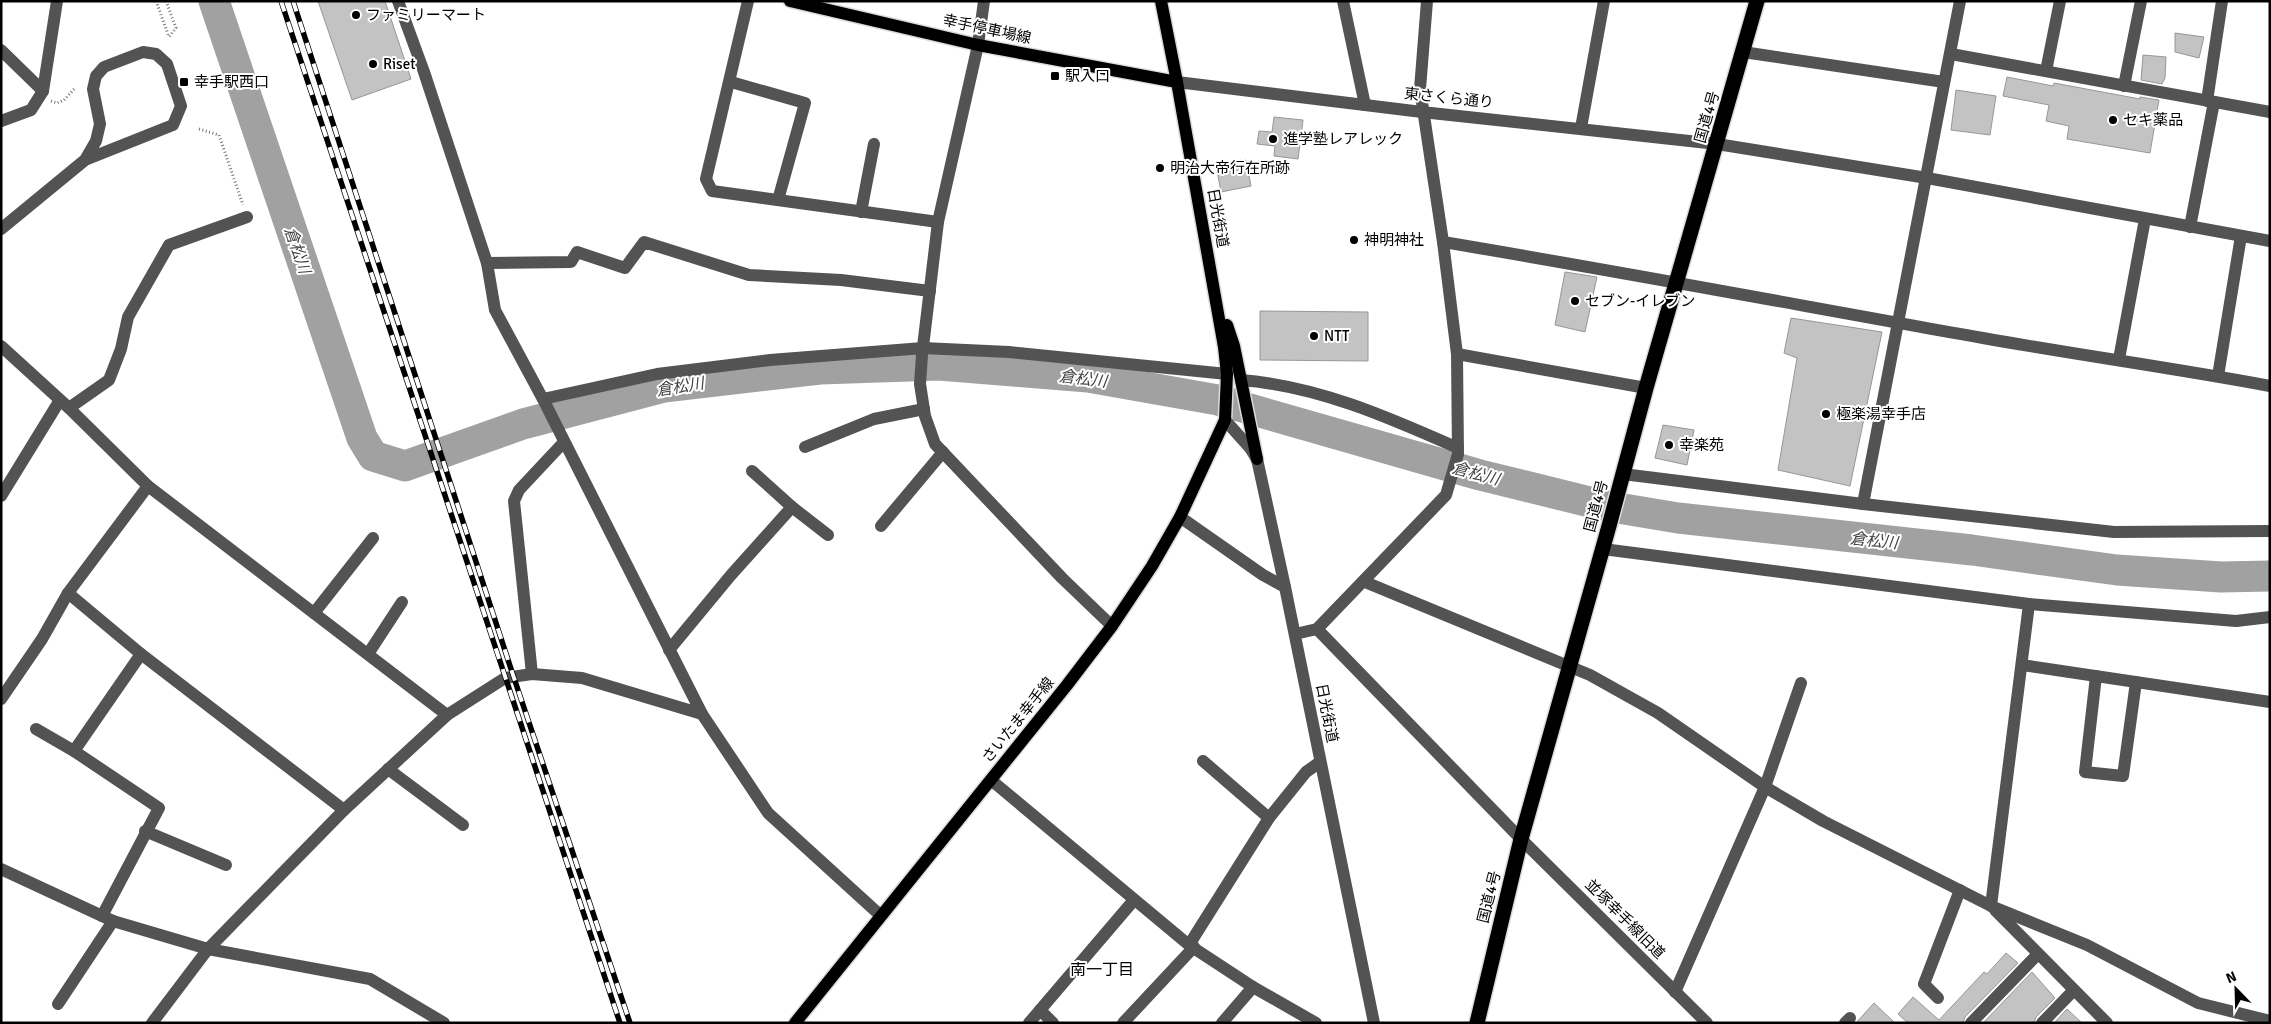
<svg xmlns="http://www.w3.org/2000/svg" width="2271" height="1024" font-family="Signika,'Noto Sans JP',sans-serif">
<style>
.lines{fill:none;stroke-linecap:round;stroke-linejoin:round}
.river{stroke:#a1a1a1;stroke-width:31}
.building{fill:#c3c3c3;stroke:#979797}
.major-casing{stroke:#dbdbdb;stroke-width:15}
.highway-casing{stroke:#dbdbdb;stroke-width:18}
.path{stroke:#757575;stroke-width:3;stroke-dasharray:1 2.5;stroke-linecap:butt}
.minor{stroke:#535353;stroke-width:12}
.major{stroke:#000;stroke-width:12}
.highway{stroke:#000;stroke-width:15}
.rail-casing{stroke:#000;stroke-width:5.5}
.rail{stroke:#fff;stroke-width:4;stroke-dasharray:11;stroke-linecap:butt}
.poi-dot{fill:#000;stroke:#fff;stroke-width:2}
.labels{text-anchor:middle;stroke-width:4;stroke-linejoin:round;paint-order:stroke}
.poi-label{font-size:15px;fill:#000;stroke:#fff;text-anchor:start}
.street-label{font-size:15px;fill:#000;stroke:#fff}
.water-label{font-size:16px;font-style:italic;fill:#424242;stroke:#fff}
.neighbourhood-label{font-size:16px;fill:#000;stroke:#fff}
</style>
<rect width="100%" height="100%" fill="#fff"/>
<g class="lines">
<path class="river" d="M214,1L362,438L373,456L405,466L523,424L664,387L820,369L939,365L1088,377L1218,400L1480,475L1606,506L1678,518L1972,550L2117,570L2221,577L2270,576"/>
</g>
<g class="building">
<path d="M318,1H385L411,79L352,100Z"/>
<path d="M2175,33L2204,37L2199,58L2175,52Z"/>
<path d="M2143,55L2166,57L2165,78L2162,84L2141,80Z"/>
<path d="M2007,77L2053,86L2054,83L2140,99V97L2159,100L2150,153L2067,139L2069,126L2046,121L2049,105L2003,96Z"/>
<path d="M1956,90L1996,96L1990,135L1951,130Z"/>
<path d="M1274,117L1303,120L1298,159L1274,156L1275,146L1257,144L1259,131L1272,132Z"/>
<path d="M1246,160L1251,186L1221,192L1216,165Z"/>
<path d="M1565,272L1597,277L1585,332L1555,325Z"/>
<path d="M1260,311L1368,312V361L1260,360Z"/>
<path d="M1791,318L1882,332L1850,486L1778,470L1797,358L1784,353Z"/>
<path d="M1663,425L1694,430L1687,465L1655,458Z"/>
<path d="M2006,953L2018,963L1965,1017L1963,1023H1908L1898,1014L1913,997L1939,1020L1984,972L1987,974Z"/>
<path d="M2032,972L2055,998L2036,1017L2034,1023H1983Z"/>
<path d="M1874,1003L1895,1023H1856Z"/>
<path d="M2067,1009L2082,1023H2054Z"/>
</g>
<g class="lines">
<defs>
<g id="major">
<path d="M790,1L978,45L1177,82"/>
<path d="M1227,325L1234,346L1257,459"/>
<path d="M795,1023L1067,685L1112,626L1152,566L1180,517L1225,420L1227,374L1224,347L1177,82L1161,1"/>
</g>
<path id="highway" d="M1477,1023L1521,839L1609,526L1646,388L1757,1"/>
</defs>
<use href="#major" class="major-casing"/>
<use href="#highway" class="highway-casing"/>
<g class="path">
<path d="M156,1L169,37"/>
<path d="M166,1L176,28L169,37"/>
<path d="M51,101L57,103L64,100L75,88"/>
<path d="M199,129L219,135L243,205"/>
</g>
<g class="minor">
<path d="M398,1L424,72L487,263L495,310L545,403L702,714L768,813L880,915"/>
<path d="M748,1L706,179L712,191L938,222"/>
<path d="M984,1L978,45L938,222L922,355L920,384L925,416L935,444L1062,578L1112,626"/>
<path d="M1343,1L1365,105"/>
<path d="M1,50L43,91"/>
<path d="M1743,52L1944,82"/>
<path d="M1951,54L2270,112"/>
<path d="M2046,71L2060,1"/>
<path d="M731,82L805,103L778,200"/>
<path d="M1177,82L1422,112L1717,144L1927,178L2270,241"/>
<path d="M2124,86L2141,1"/>
<path d="M2207,101L2222,1"/>
<path d="M1,121L31,110L43,91L57,1"/>
<path d="M1581,128L1604,1"/>
<path d="M861,212L874,144"/>
<path d="M2190,227L2214,102"/>
<path d="M1,229L85,160L173,125L181,106L167,64L156,54L143,52L104,67L96,76L93,89L100,124L96,141L85,160"/>
<path d="M1443,242C1623,272 1803,306 1983,338C2078,355 2174,368 2270,386"/>
<path d="M487,263L571,262L577,252L625,268L644,242L749,275L841,280L930,291"/>
<path d="M1,346L69,408L148,486L447,715"/>
<path d="M1457,354L1646,388"/>
<path d="M2119,359L2145,219"/>
<path d="M2218,376L2241,236"/>
<path d="M1241,380C1318,386 1388,417 1458,448"/>
<path d="M543,399L657,374L770,360L923,348L1009,352L1227,374"/>
<path d="M69,408L109,380L121,349L128,317L169,245L247,217"/>
<path d="M1225,420L1250,448L1257,459L1285,587L1374,1023"/>
<path d="M805,447L874,419L924,409"/>
<path d="M1623,474L1863,504L1960,1"/>
<path d="M1,496L60,400"/>
<path d="M1863,504L2114,532L2270,531"/>
<path d="M792,507L828,535"/>
<path d="M1180,517L1263,575L1285,587"/>
<path d="M881,526L943,452"/>
<path d="M1603,549L2029,604L2236,621L2270,617"/>
<path d="M1365,582L1590,675L1658,713L1765,787L1823,821L1991,906L2087,945L2198,1003L2270,1021"/>
<path d="M68,593L141,654L344,810"/>
<path d="M314,613L373,538"/>
<path d="M1317,629L1521,839L1707,1023"/>
<path d="M1295,634L1317,629L1446,495L1458,454L1457,354L1443,242L1420,89L1427,1"/>
<path d="M669,650L731,575L792,507L752,471"/>
<path d="M368,654L402,602"/>
<path d="M2022,665L2270,702"/>
<path d="M532,674L514,501L519,490L564,442"/>
<path d="M2096,676L2085,772L2123,776L2136,682"/>
<path d="M1,699L42,639L68,593L148,486"/>
<path d="M36,729L74,751L159,808L102,916"/>
<path d="M74,751L141,654"/>
<path d="M1203,761L1269,818"/>
<path d="M388,769L463,825"/>
<path d="M991,780L1189,945L1253,987L1316,1023"/>
<path d="M145,831L226,865"/>
<path d="M1,869L113,921L208,949L370,979L444,1023"/>
<path d="M1991,906L2029,604"/>
<path d="M1995,910L2107,1023"/>
<path d="M1189,945L1269,818L1306,772L1320,762"/>
<path d="M1675,992L1765,787L1801,683"/>
<path d="M1938,998L1924,984L1960,890"/>
<path d="M58,1004L113,921"/>
<path d="M1040,1010L1053,1023"/>
<path d="M152,1023L208,949L344,810L447,715L505,678L532,674L582,678L702,714"/>
<path d="M1029,1023L1134,900"/>
<path d="M1123,1023L1194,947"/>
<path d="M1222,1023L1253,987"/>
<path d="M1845,1023L1850,1018"/>
<path d="M1971,1023L2038,954"/>
<path d="M2042,1023L2074,990"/>
</g>
<use href="#major" class="major"/>
<use href="#highway" class="highway"/>
<defs>
<g id="rail">
<path d="M281,1L620,1023"/>
<path d="M293,1L513,675L630,1023"/>
</g>
</defs>
<use href="#rail" class="rail-casing"/>
<use href="#rail" class="rail"/>
</g>
<g class="poi-dot">
<circle cx="356" cy="15" r="5"/>
<circle cx="373" cy="64" r="5"/>
<rect x="1050" y="71" width="10" height="10" rx="2.5"/>
<rect x="179" y="77" width="10" height="10" rx="2.5"/>
<circle cx="2113" cy="120" r="5"/>
<circle cx="1273" cy="139" r="5"/>
<circle cx="1160" cy="168" r="5"/>
<circle cx="1354" cy="240" r="5"/>
<circle cx="1575" cy="301" r="5"/>
<circle cx="1314" cy="336" r="5"/>
<circle cx="1826" cy="414" r="5"/>
<circle cx="1669" cy="445" r="5"/>
</g>
<g class="labels">
<g class="poi-label">
<text x="366" y="20">ファミリーマート</text>
<text x="383" y="69">Riset</text>
<text x="1065" y="81">駅入口</text>
<text x="194" y="87">幸手駅西口</text>
<text x="2123" y="125">セキ薬品</text>
<text x="1283" y="144">進学塾レアレック</text>
<text x="1170" y="173">明治大帝行在所跡</text>
<text x="1364" y="245">神明神社</text>
<text x="1585" y="306">セブン-イレブン</text>
<text x="1324" y="341">NTT</text>
<text x="1836" y="419">極楽湯幸手店</text>
<text x="1679" y="450">幸楽苑</text>
</g>
<g class="street-label">
<text transform="translate(987 29) rotate(12)" y="5">幸手停車場線</text>
<text transform="translate(1449 98) rotate(6)" y="5">東さくら通り</text>
<text transform="translate(1707 117) rotate(-74)" y="5">国道4号</text>
<text transform="translate(1218 218) rotate(80)" y="5">日光街道</text>
<text transform="translate(1596 506) rotate(-75)" y="5">国道4号</text>
<text transform="translate(1327 713) rotate(79)" y="5">日光街道</text>
<text transform="translate(1018 720) rotate(-51)" y="5">さいたま幸手線</text>
<text transform="translate(1489 897) rotate(-76)" y="5">国道4号</text>
<text transform="translate(1625 919) rotate(45)" y="5">並塚幸手線旧道</text>
</g>
<g class="water-label">
<text transform="translate(298 250) rotate(71)" y="6">倉松川</text>
<text transform="translate(1083 378) rotate(7)" y="6">倉松川</text>
<text transform="translate(680 386) rotate(-9)" y="6">倉松川</text>
<text transform="translate(1476 473) rotate(15)" y="6">倉松川</text>
<text transform="translate(1874 540) rotate(6)" y="6">倉松川</text>
</g>
<g class="neighbourhood-label">
<text x="1102" y="975">南一丁目</text>
</g>
</g>
<rect width="2271" height="1024" fill="none" stroke="#000000" stroke-width="5"/>
<g transform="translate(2236 989) rotate(337)" stroke="#ffffff" stroke-width="4" paint-order="stroke">
<path d="M0-4L9 19L0 12L-9 19Z" fill="#000000"/>
<text y="-8" font-size="14" font-weight="bold" text-anchor="middle" fill="#000000">N</text>
</g>
</svg>
